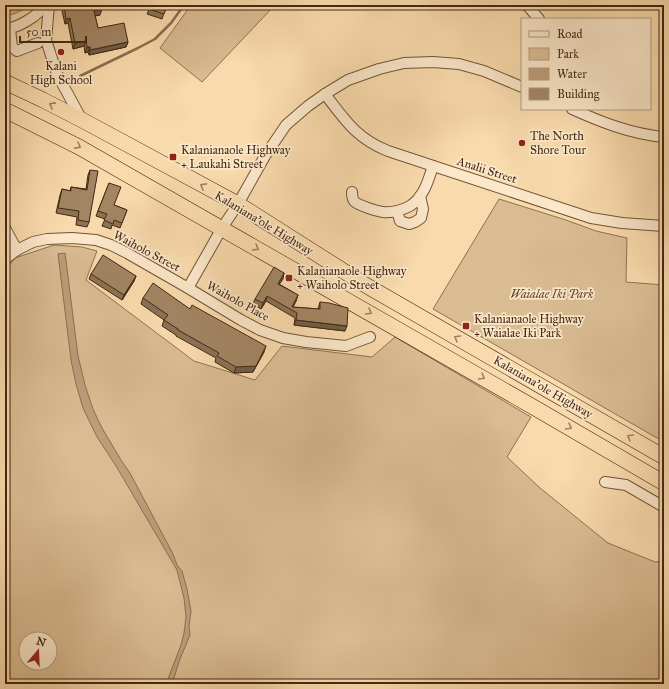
<svg xmlns="http://www.w3.org/2000/svg" width="669" height="689" font-family="'IM FELL Great Primer',serif">
<style>
.green{fill:#dabc92;stroke:#8e7252;fill-rule:evenodd}
.water{fill:#bb9d78;stroke:#8b6e50}
.lines{fill:none;stroke-linecap:round;stroke-linejoin:round}
.stream{stroke:#8b6e50;stroke-width:2.5}
.minor-casing{stroke:#705439;stroke-width:12}
.highway-casing{stroke:#432813;stroke-width:16}
.minor{stroke:#fbe7c9;stroke-width:10}
.highway{stroke:#f9daac;stroke-width:15}
.wall{fill:#8b7255;stroke:#432813}
.shaded-wall{fill:#715d45;stroke:#432813}
.building{fill:#a28563;stroke:#432813}
.oneway{stroke:#9e8160}
.poi-dot{fill:#8f2418;stroke:#fbe7c9;stroke-width:1.5}
.labels{text-anchor:middle;stroke-width:3.5;stroke-linejoin:round;paint-order:stroke}
.poi-label{font-size:12px;fill:#432813;stroke:#fbe7c9;text-anchor:start}
.street-label{font-size:12px;fill:#432813;stroke:#fbe7c9}
.park-label{font-size:12px;font-style:italic;fill:#61462c;stroke:#fbe7c9}
</style>
<rect width="100%" height="100%" fill="#f9daac"/>
<filter id="stains"><feTurbulence type="fractalNoise" baseFrequency=".005" numOctaves="4"/><feColorMatrix values="0 0 0 0 .2 0 0 0 0 .09 0 0 0 0 .02 0 0 0 .5 -.17"/></filter>
<radialGradient id="worn" r=".72"><stop offset=".6" stop-color="#630" stop-opacity="0"/><stop offset="1" stop-color="#630" stop-opacity=".3"/></radialGradient>
<g class="green">
<path d="M5,5H28C23,11 12,15 5,16Z"/>
<path d="M191,5H275L202,82L160,48Z"/>
<path d="M499,199L566,220L596,231L627,238L626,282L664,285V442L433,309Z"/>
<path d="M54,245L82,247L97,251L86,280L194,361L255,380L282,346L372,357L395,337L531,417L507,457L540,488L608,543L655,562L664,561V684H5V271L15,258ZM26,639H50V663H26Z"/>
</g>
<path class="water" d="M65,253L78,356L85,385L93,409L102,428L121,460L130,473L173,554L177,565L182,571L187,589L191,611L189,626L190,635L180,659L172,684H167L168,679L181,645L184,633L186,617L184,598L177,570L116,466L97,437L83,408L76,384L71,360L58,254Z"/>
<g class="lines">
<path class="stream" d="M80,76L138,48L155,39L171,23L184,5"/>
<defs>
<g id="minor">
<path d="M49,5L46,40L57,74L82,120"/>
<path d="M527,5L539,19"/>
<path d="M5,29C18,28 38,16 45,5"/>
<path d="M10,29L12,47L17,51L38,43"/>
<path d="M325,94C345,120 356,138 388,151L591,218L622,223L664,226"/>
<path d="M572,109C601,122 631,134 664,137"/>
<path d="M352,192C352,195 352,198 354,201C357,205 376,211 383,212C391,213 402,210 410,206C424,197 428,181 433,166"/>
<path d="M397,211L400,221L409,224L415,222L421,218L423,209L420,196"/>
<path d="M5,228L17,250"/>
<path d="M5,259L17,250L33,242L47,239L72,238L96,240L111,245L127,253L188,288L241,320L260,330L283,338L306,342L346,346L370,337"/>
<path d="M188,288L222,228L238,204L265,156L286,125L308,106L325,94L348,80L379,69L404,63L433,62L459,64L484,71L522,87"/>
<path d="M605,482L626,485L664,507"/>
</g>
<g id="highway">
<path d="M5,82L43,100L82,120L238,204L367,286L664,457"/>
<path d="M5,110L79,147L535,408L664,483"/>
</g>
</defs>
<use href="#minor" class="minor-casing"/>
<use href="#highway" class="highway-casing"/>
<use href="#minor" class="minor"/>
<use href="#highway" class="highway"/>
</g>
<g class="wall">
<path d="M151,5H167L162,19L147,14Z"/>
<path d="M64,6L100,15L95,16L98,28L128,42L126,47L89,55L88,52L85,53L84,46L73,49L68,23L65,24L62,11Z"/>
<path d="M90,170L89,222L87,227L76,225L77,217L56,213L60,195L62,189L70,191L71,187L86,189L88,175Z"/>
<path d="M109,183L114,205L127,210L120,228L112,225L111,229L102,226L105,219L96,216Z"/>
<path d="M91,274L136,276L134,281L122,300L89,279Z"/>
<path d="M283,279L279,284L298,295L296,301L293,307L318,309L320,302L345,331L294,325L295,318L266,301L261,309L253,304L255,299Z"/>
<path d="M143,298L190,309L264,352L253,372L234,373L215,362L216,358L176,336V335L162,326L164,320L141,304Z"/>
</g>
<g class="shaded-wall">
<path d="M102,9L100,15L92,16L94,11Z"/>
<path d="M70,18L68,23L65,24L66,19Z"/>
<path d="M86,41L84,46L73,49L75,43Z"/>
<path d="M128,42L126,47L89,55L90,50Z"/>
<path d="M87,47H90L88,52L85,53Z"/>
<path d="M284,273L283,279L276,289L278,284Z"/>
<path d="M136,276L134,281L122,300L124,295Z"/>
<path d="M298,295L296,301L291,310L292,307Z"/>
<path d="M267,296L266,301L261,309L263,303Z"/>
<path d="M296,320L347,326L345,331L294,325Z"/>
<path d="M266,346L264,352L253,372L234,373L236,367Z"/>
</g>
<g class="building">
<path d="M68,5H102V9L94,11L98,28L124,23L128,42L90,50V47H87L86,41L75,43L70,18L66,19L64,6Z"/>
<path d="M151,5H167L164,14L149,9Z"/>
<path d="M90,170L98,171L89,222L78,220L79,211L58,208L62,189L71,191V187L87,190Z"/>
<path d="M109,183L121,187L114,205L127,210L122,223L114,220L113,224L104,220L107,214L98,211Z"/>
<path d="M103,255L136,276L124,295L91,274Z"/>
<path d="M274,267L284,273L278,284L298,295L292,307L320,309V302L329,303L348,308L347,326L296,320L297,313L267,296L263,303L255,299Z"/>
<path d="M153,283L190,309L192,305L266,346L256,366L236,367L217,356L219,353L178,330V329L164,320L168,315L143,298Z"/>
</g>
<defs><path id="oneway-chevron" d="M-2-3.5L2.5 0L-2 3.5" fill="none" stroke-width="1.6" stroke-linecap="round" stroke-linejoin="round"/></defs>
<g class="oneway">
<use href="#oneway-chevron" transform="translate(52 105) rotate(-152)"/>
<use href="#oneway-chevron" transform="translate(78 146) rotate(28)"/>
<use href="#oneway-chevron" transform="translate(203 186) rotate(-151)"/>
<use href="#oneway-chevron" transform="translate(256 248) rotate(30)"/>
<use href="#oneway-chevron" transform="translate(369 312) rotate(30)"/>
<use href="#oneway-chevron" transform="translate(457 338) rotate(-150)"/>
<use href="#oneway-chevron" transform="translate(482 377) rotate(30)"/>
<use href="#oneway-chevron" transform="translate(569 427) rotate(30)"/>
<use href="#oneway-chevron" transform="translate(630 437) rotate(-150)"/>
</g>
<g class="poi-dot">
<circle cx="61" cy="52" r="4"/>
<circle cx="522" cy="143" r="4"/>
<rect x="169" y="153" width="8" height="8" rx="2"/>
<rect x="285" y="274" width="8" height="8" rx="2"/>
<rect x="462" y="322" width="8" height="8" rx="2"/>
</g>
<g class="labels">
<g class="poi-label">
<text x="61" y="70" text-anchor="middle">Kalani<tspan x="61" dy="14">High School</tspan></text>
<text x="530" y="140">The North<tspan x="530" dy="14">Shore Tour</tspan></text>
<text x="181" y="154">Kalanianaole Highway<tspan x="181" dy="14">+ Laukahi Street</tspan></text>
<text x="297" y="275">Kalanianaole Highway<tspan x="297" dy="14">+ Waiholo Street</tspan></text>
<text x="474" y="323">Kalanianaole Highway<tspan x="474" dy="14">+ Waialae Iki Park</tspan></text>
</g>
<g class="street-label">
<text transform="translate(487 170) rotate(18)" y="4">Analii Street</text>
<text transform="translate(264 223) rotate(31)" y="4">Kalaniana’ole Highway</text>
<text transform="translate(147 251) rotate(28)" y="4">Waiholo Street</text>
<text transform="translate(238 301) rotate(29)" y="4">Waiholo Place</text>
<text transform="translate(543 387) rotate(30)" y="4">Kalaniana’ole Highway</text>
</g>
<g class="park-label">
<text x="552" y="298">Waialae Iki Park</text>
</g>
</g>
<rect width="669" height="689" fill="none" stroke="#f9daac" stroke-width="20"/>
<rect x="6" y="6" width="657" height="677" fill="none" stroke="#432813" stroke-width="2"/>
<rect x="10" y="10" width="649" height="669" fill="none" stroke="#432813"/>
<rect x="521" y="18" width="130" height="92" fill="#fbe7c9" stroke="#b19b80"/>
<rect x="529" y="31" width="20" height="6" fill="#fbe7c9" stroke="#b19b80"/>
<text x="557" y="38" font-size="12" fill="#432813">Road</text>
<rect x="529" y="48" width="20" height="12" fill="#dabc92" stroke="#b19b80"/>
<text x="557" y="58" font-size="12" fill="#432813">Park</text>
<rect x="529" y="68" width="20" height="12" fill="#bb9d78" stroke="#b19b80"/>
<text x="557" y="78" font-size="12" fill="#432813">Water</text>
<rect x="529" y="88" width="20" height="12" fill="#a28563" stroke="#b19b80"/>
<text x="557" y="98" font-size="12" fill="#432813">Building</text>
<g transform="translate(38 651) rotate(19)"><circle r="19" fill="#fbe7c9" stroke="#b19b80"/>
<path d="M0-3L7 15L0 10L-7 15Z" fill="#8f2418"/>
<text y="-6" font-size="11" font-weight="bold" text-anchor="middle" fill="#432813">N</text>
</g>
<path d="M20 36v6h66v-6" fill="none" stroke="#432813" stroke-width="2"/>
<text x="26" y="36" font-size="12" fill="#432813" stroke="#fbe7c9" stroke-width="3" paint-order="stroke">50 m</text>
<rect width="100%" height="100%" filter="url(#stains)"/>
<rect width="100%" height="100%" fill="url(#worn)"/>
</svg>
